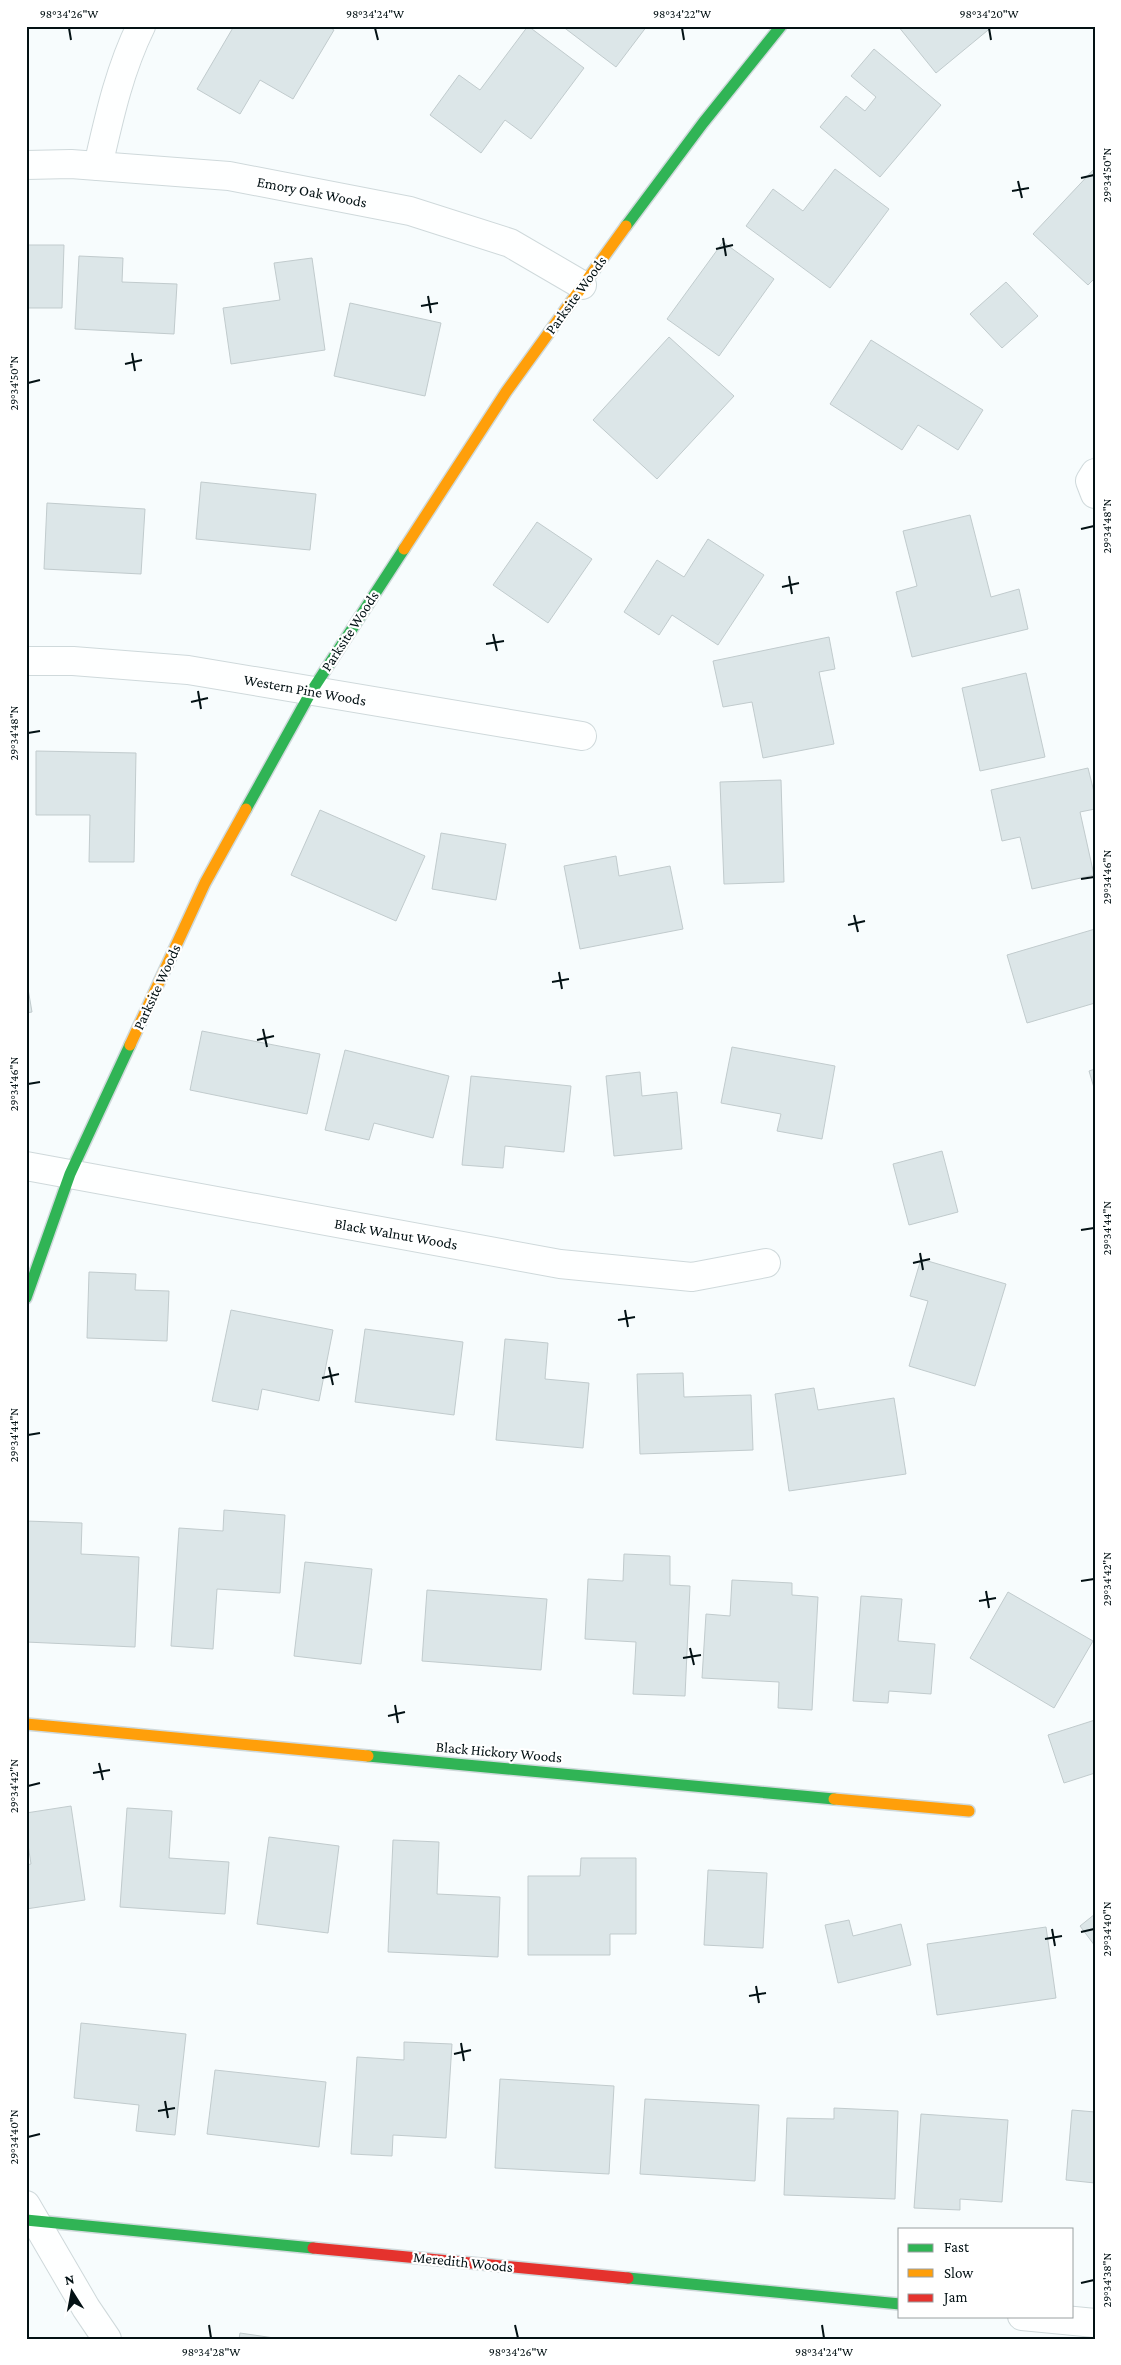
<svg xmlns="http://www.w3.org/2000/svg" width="1121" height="2365" font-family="'Crimson Pro',serif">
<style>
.building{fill:#dce6e8;stroke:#c1cbcd}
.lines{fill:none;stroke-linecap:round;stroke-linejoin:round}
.street-casing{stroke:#cfd9db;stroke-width:30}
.fast-casing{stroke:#cfd9db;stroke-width:14}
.slow-casing{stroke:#cfd9db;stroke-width:14}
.jam-casing{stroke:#cfd9db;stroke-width:14}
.street{stroke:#feffff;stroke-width:28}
.fast{stroke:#30b455;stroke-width:11}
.slow{stroke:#ff9f0a;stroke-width:11}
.jam{stroke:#e5322d;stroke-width:11}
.ticks{fill:none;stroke:#031114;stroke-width:2}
.labels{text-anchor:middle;stroke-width:4.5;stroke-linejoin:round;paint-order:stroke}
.street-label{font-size:15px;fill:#031114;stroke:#fff}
.neatline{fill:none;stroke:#031114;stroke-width:2}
.ticks-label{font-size:12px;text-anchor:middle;fill:#031114}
</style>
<rect width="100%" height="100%" fill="#f7fcfd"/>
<g class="building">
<path d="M234,26H327L334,30L293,99L260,80L240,114L197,89Z"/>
<path d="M528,26L584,68L531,139L505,120L481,153L430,115L459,75L480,90Z"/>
<path d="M562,26H647L616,67Z"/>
<path d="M898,26H993L936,73Z"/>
<path d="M874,49L941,105L880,177L820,127L846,96L865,111L876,97L851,76Z"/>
<path d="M1095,168V278L1088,285L1033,234Z"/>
<path d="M835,169L889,209L830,288L746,226L773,189L803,211Z"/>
<path d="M723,242L774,279L719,356L667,319Z"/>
<path d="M26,245H64L62,308H26Z"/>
<path d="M79,256L123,258L122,282L177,284L174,334L75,329Z"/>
<path d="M312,258L325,350L231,364L223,308L280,300L274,263Z"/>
<path d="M1006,282L1038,316L1002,348L970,314Z"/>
<path d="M350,303L441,323L425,396L334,376Z"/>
<path d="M669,337L734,396L657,479L593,420Z"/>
<path d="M871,340L983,410L958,450L918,425L902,450L830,404Z"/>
<path d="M201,482L316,494L310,550L196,539Z"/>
<path d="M47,503L145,509L141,574L44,569Z"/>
<path d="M970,515L991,597L1019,589L1028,629L912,657L896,592L917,586L903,531Z"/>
<path d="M537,522L592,559L548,623L493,585Z"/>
<path d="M708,539L764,575L718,645L672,615L659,635L624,612L657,560L684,577Z"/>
<path d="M829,637L835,669L819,672L834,744L763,758L752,702L723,707L713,661Z"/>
<path d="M1026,673L1045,757L980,771L962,688Z"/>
<path d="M36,751L136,753L134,862H89L90,815H36Z"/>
<path d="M1088,768L1095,796V809L1080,812L1094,875L1032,889L1020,837L1002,841L991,790Z"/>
<path d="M781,780L784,882L724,884L720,782Z"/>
<path d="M320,810L425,856L396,921L291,875Z"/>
<path d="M441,833L506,844L496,900L432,889Z"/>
<path d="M616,856L619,876L670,866L683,929L580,949L564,866Z"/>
<path d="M1095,929V1003L1027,1023L1007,955Z"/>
<path d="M26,977L32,1012L26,1013Z"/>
<path d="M202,1031L320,1054L307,1114L190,1090Z"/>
<path d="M732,1047L835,1066L822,1139L777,1131L781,1114L721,1103Z"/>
<path d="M345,1050L449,1076L433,1138L374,1123L369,1140L325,1130Z"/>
<path d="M1095,1069V1091L1089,1071Z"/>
<path d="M640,1072L642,1096L677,1092L682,1149L614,1156L606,1076Z"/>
<path d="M471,1076L571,1086L564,1152L505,1146L503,1168L462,1165Z"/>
<path d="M942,1151L958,1212L909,1225L893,1164Z"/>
<path d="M921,1259L1006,1284L975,1386L909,1366L928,1301L910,1296Z"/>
<path d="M89,1272L136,1274L135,1290L169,1291L167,1341L87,1338Z"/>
<path d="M231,1310L333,1330L319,1401L262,1389L258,1410L212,1401Z"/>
<path d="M365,1329L463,1342L454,1415L355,1402Z"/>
<path d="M505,1339L548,1343L545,1379L589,1383L583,1448L496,1440Z"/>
<path d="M683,1373L684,1397L751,1395L753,1450L640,1454L637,1374Z"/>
<path d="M814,1388L818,1410L894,1398L906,1474L789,1491L775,1394Z"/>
<path d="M224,1510L285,1515L280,1593L217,1589L213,1649L171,1646L179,1528L223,1531Z"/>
<path d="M26,1521L82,1523L81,1554L139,1557L135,1647L26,1642Z"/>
<path d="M624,1554L670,1556V1585L690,1586L685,1696L633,1694L636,1642L585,1639L588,1579L623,1581Z"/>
<path d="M305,1562L372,1569L361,1664L294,1656Z"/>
<path d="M732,1580L792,1583V1595L818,1597L812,1710L778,1708L779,1682L702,1678L706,1614L730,1616Z"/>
<path d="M427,1590L547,1599L541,1670L422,1661Z"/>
<path d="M1008,1592L1093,1641L1054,1708L970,1658Z"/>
<path d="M861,1596L902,1599L898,1641L935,1644L931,1694L889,1691L888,1703L853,1701Z"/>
<path d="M1095,1720V1773L1064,1783L1048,1735Z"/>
<path d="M71,1806L85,1900L26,1909V1865L31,1864L26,1832V1813Z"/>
<path d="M127,1808L172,1811L169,1858L229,1862L225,1914L120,1907Z"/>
<path d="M269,1837L339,1846L328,1933L257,1924Z"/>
<path d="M393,1840L439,1842L437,1894L500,1897L498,1957L388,1952Z"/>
<path d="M581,1858H636V1934H610V1955H528V1876H580Z"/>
<path d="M708,1870L767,1873L763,1948L704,1945Z"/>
<path d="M1095,1914V1946L1080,1926Z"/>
<path d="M849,1920L853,1936L901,1924L911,1965L838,1983L825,1925Z"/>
<path d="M1046,1927L1056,1998L937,2015L927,1944Z"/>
<path d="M81,2023L186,2034L175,2135L136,2131L139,2105L74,2098Z"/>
<path d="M404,2042L452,2044L446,2138L393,2135L392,2156L351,2154L357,2057L404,2060Z"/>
<path d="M215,2070L326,2082L319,2147L207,2134Z"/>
<path d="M500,2079L614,2086L609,2174L495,2168Z"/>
<path d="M645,2099L759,2105L755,2181L640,2174Z"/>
<path d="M834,2108L898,2111L895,2199L784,2195L787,2118L834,2119Z"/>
<path d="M1072,2110L1095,2112V2183L1066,2180Z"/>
<path d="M921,2114L1008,2120L1002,2202L960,2199V2210L914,2208Z"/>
<path d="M240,2333L281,2339H239Z"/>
</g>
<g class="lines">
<defs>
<g id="street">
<path d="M26,165L71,164L229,176L410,211L510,243L582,285"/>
<path d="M98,166C109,118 119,71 141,26"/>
<path d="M1095,473L1090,481L1095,494"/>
<path d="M26,661H73L188,670L582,736"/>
<path d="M26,1166L560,1264L692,1277L766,1263"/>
<path d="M26,2205L86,2308L107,2339"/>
<path d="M1022,2316L1095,2323"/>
</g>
<g id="fast">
<path d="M626,226L703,123L781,26"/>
<path d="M246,809L311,692L404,549"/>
<path d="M26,1298L70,1174L130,1045"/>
<path d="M368,1756L834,1799"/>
<path d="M26,2220L313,2248"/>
<path d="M628,2278L900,2304"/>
</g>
<g id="slow">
<path d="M404,549L506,392L626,226"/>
<path d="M130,1045L205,883L246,809"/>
<path d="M26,1724L368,1756"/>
<path d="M834,1799L969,1811"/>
</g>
<path id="jam" d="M313,2248L628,2278"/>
</defs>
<use href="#street" class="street-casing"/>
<use href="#fast" class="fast-casing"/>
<use href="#slow" class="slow-casing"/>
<use href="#jam" class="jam-casing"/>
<use href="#street" class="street"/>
<use href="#fast" class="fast"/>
<use href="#slow" class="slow"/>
<use href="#jam" class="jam"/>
</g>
<path class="ticks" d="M69,28L71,40M375,28L378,40M682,28L684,40M989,28L991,40M1081,178L1094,175M1018,181L1022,198M1012,191L1029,188M723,238L726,256M716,249L733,245M428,296L431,313M421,306L438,303M132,353L135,371M125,364L142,360M28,383L40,380M1081,529L1094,526M789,576L792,594M782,587L799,583M493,634L497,651M486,644L504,641M198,691L201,709M191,702L208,698M28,733L40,731M1081,879L1094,877M854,915L858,932M848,925L865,921M559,972L562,989M552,982L569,979M263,1029L267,1047M257,1040L274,1036M28,1084L40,1082M1081,1230L1094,1228M920,1253L923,1270M913,1263L930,1259M625,1310L628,1327M618,1320L635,1317M329,1367L333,1385M322,1378L339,1374M28,1435L40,1433M1081,1581L1094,1579M986,1591L989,1608M979,1601L996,1598M690,1648L694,1665M683,1658L701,1655M395,1705L398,1723M388,1716L405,1712M99,1763L103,1780M93,1773L110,1770M28,1786L40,1783M1052,1929L1055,1946M1081,1932L1094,1929M1045,1939L1062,1936M756,1986L759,2003M749,1996L766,1993M461,2043L464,2061M454,2054L471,2050M165,2101L168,2118M158,2111L175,2108M28,2137L40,2134M1081,2283L1094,2280M209,2325L211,2338M515,2325L518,2338M822,2325L824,2338"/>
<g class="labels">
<g class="street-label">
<text transform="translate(312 192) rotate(11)" y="5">Emory Oak Woods</text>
<text transform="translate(576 295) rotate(-54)" y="5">Parksite Woods</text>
<text transform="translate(350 631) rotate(-57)" y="5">Parksite Woods</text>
<text transform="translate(305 690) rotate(10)" y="5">Western Pine Woods</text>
<text transform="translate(157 987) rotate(-65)" y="5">Parksite Woods</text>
<text transform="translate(396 1234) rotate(10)" y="5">Black Walnut Woods</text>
<text transform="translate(499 1752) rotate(5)" y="5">Black Hickory Woods</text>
<text transform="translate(463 2262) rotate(6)" y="5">Meredith Woods</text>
</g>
</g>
<rect width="1121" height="2365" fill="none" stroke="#ffffff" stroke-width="55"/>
<rect x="898" y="2228" width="175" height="90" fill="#ffffff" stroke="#9aa0a1"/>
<rect x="908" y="2244" width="25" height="8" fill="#30b455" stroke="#9aa0a1"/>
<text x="944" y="2252" font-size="15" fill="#031114">Fast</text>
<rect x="908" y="2269" width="25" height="8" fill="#ff9f0a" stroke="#9aa0a1"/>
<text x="944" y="2278" font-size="15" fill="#031114">Slow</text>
<rect x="908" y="2294" width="25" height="8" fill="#e5322d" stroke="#9aa0a1"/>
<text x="944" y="2302" font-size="15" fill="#031114">Jam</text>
<g transform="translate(72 2292) rotate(349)" stroke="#ffffff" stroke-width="4" paint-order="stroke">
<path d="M0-4L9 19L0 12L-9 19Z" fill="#031114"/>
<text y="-8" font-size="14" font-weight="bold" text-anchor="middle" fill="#031114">N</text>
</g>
<rect x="28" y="28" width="1066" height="2310" class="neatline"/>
<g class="ticks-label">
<text x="69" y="18">98°34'26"W</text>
<text x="375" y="18">98°34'24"W</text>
<text x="682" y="18">98°34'22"W</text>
<text x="989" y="18">98°34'20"W</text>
<text transform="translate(1107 175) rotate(-90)" y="4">29°34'50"N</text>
<text transform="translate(14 383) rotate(-90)" y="4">29°34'50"N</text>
<text transform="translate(1107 526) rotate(-90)" y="4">29°34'48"N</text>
<text transform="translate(14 733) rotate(-90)" y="4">29°34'48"N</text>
<text transform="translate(1107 877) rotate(-90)" y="4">29°34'46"N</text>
<text transform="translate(14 1084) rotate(-90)" y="4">29°34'46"N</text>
<text transform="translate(1107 1228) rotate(-90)" y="4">29°34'44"N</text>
<text transform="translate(14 1435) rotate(-90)" y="4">29°34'44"N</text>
<text transform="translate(1107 1579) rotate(-90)" y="4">29°34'42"N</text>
<text transform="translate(14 1786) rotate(-90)" y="4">29°34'42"N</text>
<text transform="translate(1107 1929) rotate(-90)" y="4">29°34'40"N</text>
<text transform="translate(14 2137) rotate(-90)" y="4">29°34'40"N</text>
<text transform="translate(1107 2280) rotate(-90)" y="4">29°34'38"N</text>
<text x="211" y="2356">98°34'28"W</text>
<text x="518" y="2356">98°34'26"W</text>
<text x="824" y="2356">98°34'24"W</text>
</g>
</svg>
